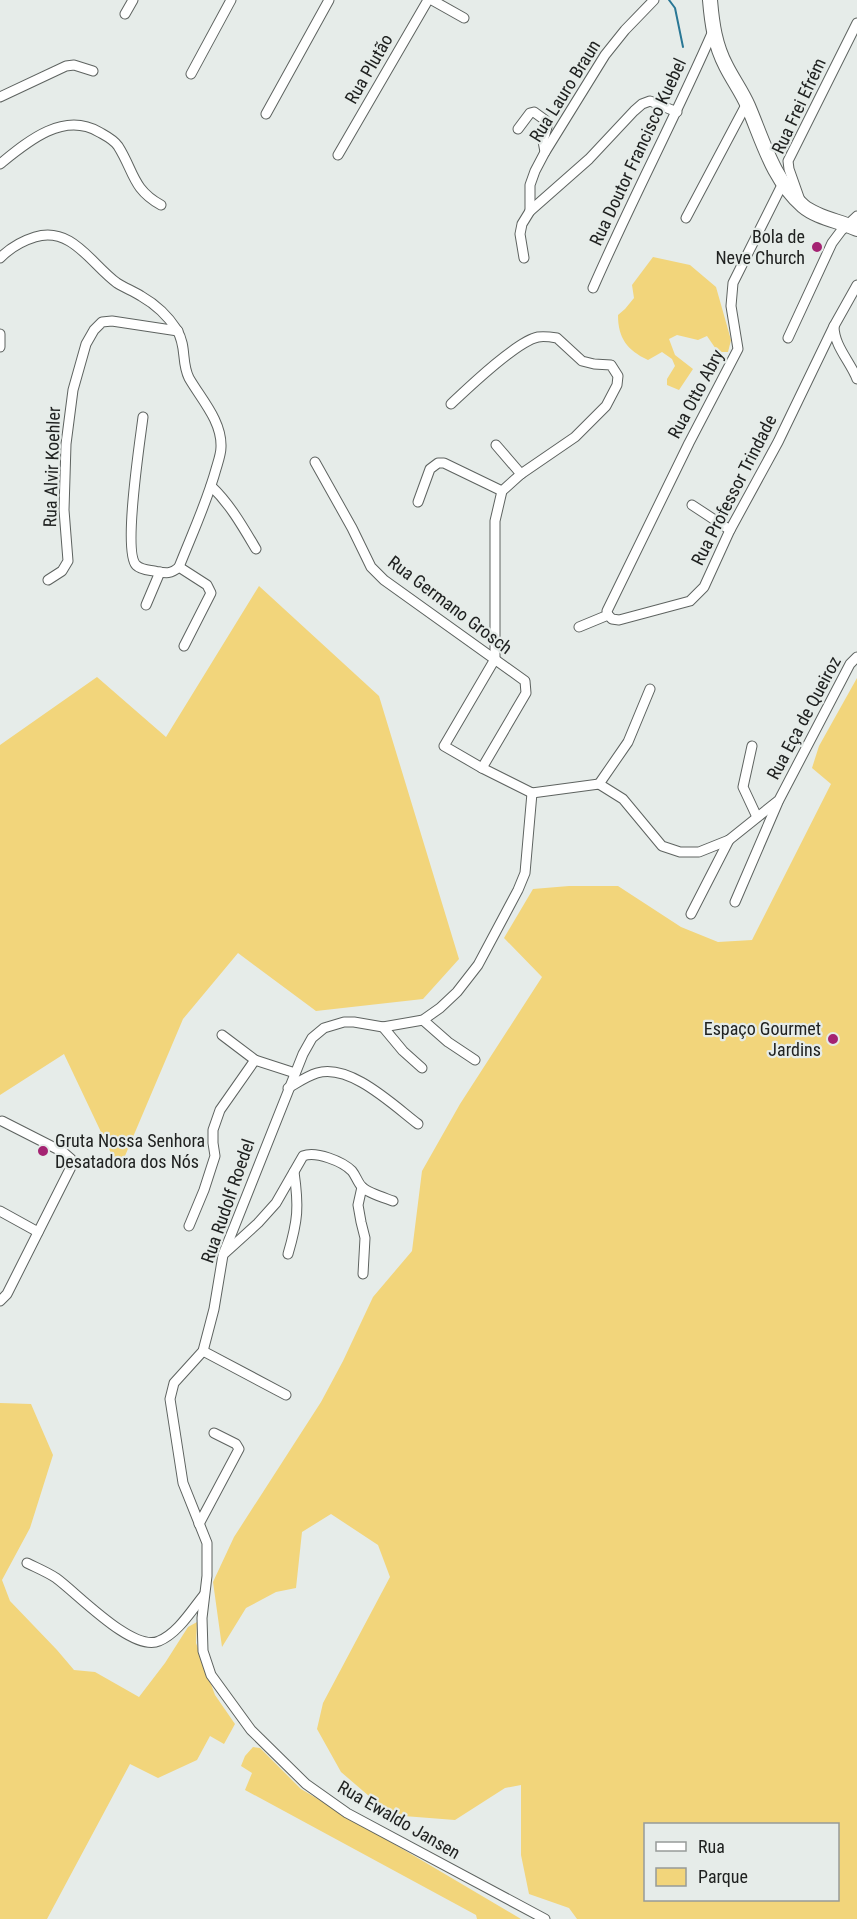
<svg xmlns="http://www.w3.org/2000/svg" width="857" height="1919" font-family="'Roboto Condensed',sans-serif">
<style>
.green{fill:#f2d57b;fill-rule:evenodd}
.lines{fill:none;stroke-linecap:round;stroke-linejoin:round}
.stream{stroke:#297795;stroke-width:2}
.street-casing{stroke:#5e6360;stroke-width:11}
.secondary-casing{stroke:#5e6360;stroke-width:16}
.street{stroke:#fff;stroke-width:9}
.secondary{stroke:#fff;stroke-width:14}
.poi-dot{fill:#a42372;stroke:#e6ece9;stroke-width:2}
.labels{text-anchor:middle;stroke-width:4.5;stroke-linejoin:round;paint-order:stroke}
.street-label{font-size:18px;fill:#202221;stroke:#e6ece9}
.poi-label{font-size:18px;fill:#202221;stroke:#e6ece9;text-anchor:end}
</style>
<rect width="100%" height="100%" fill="#e6ece9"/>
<g class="green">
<path d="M653,257L690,265L716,287L731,340L728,352H718L707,336L698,340L677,335L669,339L675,355L693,369L679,390L667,385V379L675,366L672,359L662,352L648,360C627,350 618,338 618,315L625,309L634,298L632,285Z"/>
<path d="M259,586L379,696L459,959L423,999L316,1011L238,953L183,1019L119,1170L64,1054L0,1095V745L97,677L166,737Z"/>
<path d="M857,678V1919H577L569,1908L529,1894L521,1855V1785L505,1788L455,1820L391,1815L341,1772L317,1729L323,1703L390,1577L378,1545L331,1514L302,1532L296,1588L276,1592L246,1608L222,1647L213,1582L234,1537L321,1402L343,1361L373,1297L412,1251L422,1171L460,1104L542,977L504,938L533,889L569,886H618L681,927L718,942L752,940L831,784L812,768L819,746ZM646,1824H838V1900H646Z"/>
<path d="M0,1403L31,1404L53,1455L30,1528L2,1580L10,1601L57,1650L74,1670L95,1672L139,1697L165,1663L188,1627L197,1622L196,1643L215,1695L235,1724L224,1744L210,1736L197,1760L158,1778L130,1764L47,1919H0Z"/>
<path d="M253,1747L260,1748L301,1789L521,1919H477L476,1915L245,1790L252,1773L241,1766L245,1756Z"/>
</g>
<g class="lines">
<path class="stream" d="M669,0L675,8L683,47"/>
<defs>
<g id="street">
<path d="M432,0L464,18"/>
<path d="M125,14L133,0"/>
<path d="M191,74L231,0"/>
<path d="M0,97L66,66L74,65L93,71"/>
<path d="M266,114L329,0"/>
<path d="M518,129L530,113L534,112L545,120L547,127L543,141L545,152"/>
<path d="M338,155L428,0"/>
<path d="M0,164C27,142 63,111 99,132C106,136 113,139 118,146C134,171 132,189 161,205"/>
<path d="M801,203L789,169L788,161L857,23"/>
<path d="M530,211V185L535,171L545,152L605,55L625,30L654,0"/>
<path d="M686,218L747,103"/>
<path d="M0,258C9,249 22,241 35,237C72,226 91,264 117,283C125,288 133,291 141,296C155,304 168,316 177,330C187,347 181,362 189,378C201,399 222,421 221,447C221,454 218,462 216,469C207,502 192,534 179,567C170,575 165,573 154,571C148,570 141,570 136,565C123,551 140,441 143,417"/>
<path d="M524,258L520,234L522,224L530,211L589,159L634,111L642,104L650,101L677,112"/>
<path d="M593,288C631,201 675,118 713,31"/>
<path d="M834,326C834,346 850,361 857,379"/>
<path d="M0,334V347"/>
<path d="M788,338L832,243L841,231L857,216"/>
<path d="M451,404C468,388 517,341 538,337C544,336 551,337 557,338L582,361L594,364L611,365L618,376L617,385L606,406L575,437L521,474L502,491L495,521V659L444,746L482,768L532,793L599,784L623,799L662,846L680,852H699L729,840L779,800L850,664L857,657"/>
<path d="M496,445L521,474"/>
<path d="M315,462L352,528L371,567L384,580L525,681L526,693L482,768"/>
<path d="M211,486C230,504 243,527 256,549"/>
<path d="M418,502L430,469L438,463H444L502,491"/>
<path d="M692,505L730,530"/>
<path d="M179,567L207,585L211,593L184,646"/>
<path d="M48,580L62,571L68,561L64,510L66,444L73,390L86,344L94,330L102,322L112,321L178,331"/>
<path d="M146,605L160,572"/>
<path d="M608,615L607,611L689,443L738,349L731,306L733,283L783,183"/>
<path d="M579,627L608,615L612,619L619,620L690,601L704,587L730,530L778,442L834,326L857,285"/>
<path d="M752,746L743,787L757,817"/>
<path d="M599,784L628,742L650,689"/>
<path d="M532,793L525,873L518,890L478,965L457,992L440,1008L423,1020L383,1027L354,1022H344L324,1028L312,1038L303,1054L223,1255L214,1309L203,1351L174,1383L170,1399L183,1483L207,1543V1576L202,1618L203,1651L211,1675L251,1730L306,1784L347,1813L545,1919"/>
<path d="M735,902L778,802"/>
<path d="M691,914L729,840"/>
<path d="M423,1020L448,1042L475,1060"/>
<path d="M383,1027L403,1051L422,1068"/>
<path d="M222,1035L255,1060L295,1073"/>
<path d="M288,1088C297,1083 307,1076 317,1073C350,1063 393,1105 418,1124"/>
<path d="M362,1187L358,1205L361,1222L365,1238L363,1274"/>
<path d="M0,1211L38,1232"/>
<path d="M189,1226L204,1190L215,1156L213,1143V1130L220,1110L255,1060"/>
<path d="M225,1253L258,1223L276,1203L303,1156C316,1151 342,1161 352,1171C356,1176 358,1183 362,1187C368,1193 385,1198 393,1201"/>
<path d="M288,1254C298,1220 299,1207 294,1172"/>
<path d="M0,1301L7,1294L73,1163L71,1159L63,1152L2,1121"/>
<path d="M203,1351L286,1395"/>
<path d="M199,1524L239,1449L236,1444L214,1433"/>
<path d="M27,1563C37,1568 47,1572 56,1578C77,1593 133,1653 159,1641C178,1633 191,1611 204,1595"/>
</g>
<path id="secondary" d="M710,0C712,24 715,45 726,66C733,80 742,92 748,106C763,141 773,180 803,206C817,218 840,221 857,229"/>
</defs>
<use href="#street" class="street-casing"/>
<use href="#secondary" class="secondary-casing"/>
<use href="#street" class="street"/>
<use href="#secondary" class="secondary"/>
</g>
<g class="poi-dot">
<circle cx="817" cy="247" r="6"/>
<circle cx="833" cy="1039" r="6"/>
<circle cx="43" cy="1151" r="6"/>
</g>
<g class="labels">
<g class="street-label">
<text transform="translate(369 69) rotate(-60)" y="6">Rua Plutão</text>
<text transform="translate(565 91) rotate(-58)" y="6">Rua Lauro Braun</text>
<text transform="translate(799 106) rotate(-65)" y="6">Rua Frei Efrém</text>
<text transform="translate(638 152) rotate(-65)" y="6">Rua Doutor Francisco Kuebel</text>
<text transform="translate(696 394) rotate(-62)" y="6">Rua Otto Abry</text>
<text transform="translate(52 467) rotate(-88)" y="6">Rua Alvir Koehler</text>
<text transform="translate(734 490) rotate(-63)" y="6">Rua Professor Trindade</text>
<text transform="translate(450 605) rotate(37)" y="6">Rua Germano Grosch</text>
<text transform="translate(804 718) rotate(-62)" y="6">Rua Eça de Queiroz</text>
<text transform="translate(228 1201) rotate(-71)" y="6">Rua Rudolf Roedel</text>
<text transform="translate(399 1820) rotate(30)" y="6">Rua Ewaldo Jansen</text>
</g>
<g class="poi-label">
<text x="805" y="243">Bola de<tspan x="805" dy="21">Neve Church</tspan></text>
<text x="821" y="1035">Espaço Gourmet<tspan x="821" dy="21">Jardins</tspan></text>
<text x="55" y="1147" text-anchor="start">Gruta Nossa Senhora<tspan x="55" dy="21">Desatadora dos Nós</tspan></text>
</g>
</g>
<rect x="644" y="1823" width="195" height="78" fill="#e6ece9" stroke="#979b99" stroke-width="1.5"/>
<rect x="656" y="1842" width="30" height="9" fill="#ffffff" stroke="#979b99" stroke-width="1.5"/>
<text x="698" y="1853" font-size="18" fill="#202221">Rua</text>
<rect x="656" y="1868" width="30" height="18" fill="#f2d57b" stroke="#979b99" stroke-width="1.5"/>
<text x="698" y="1883" font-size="18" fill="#202221">Parque</text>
</svg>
